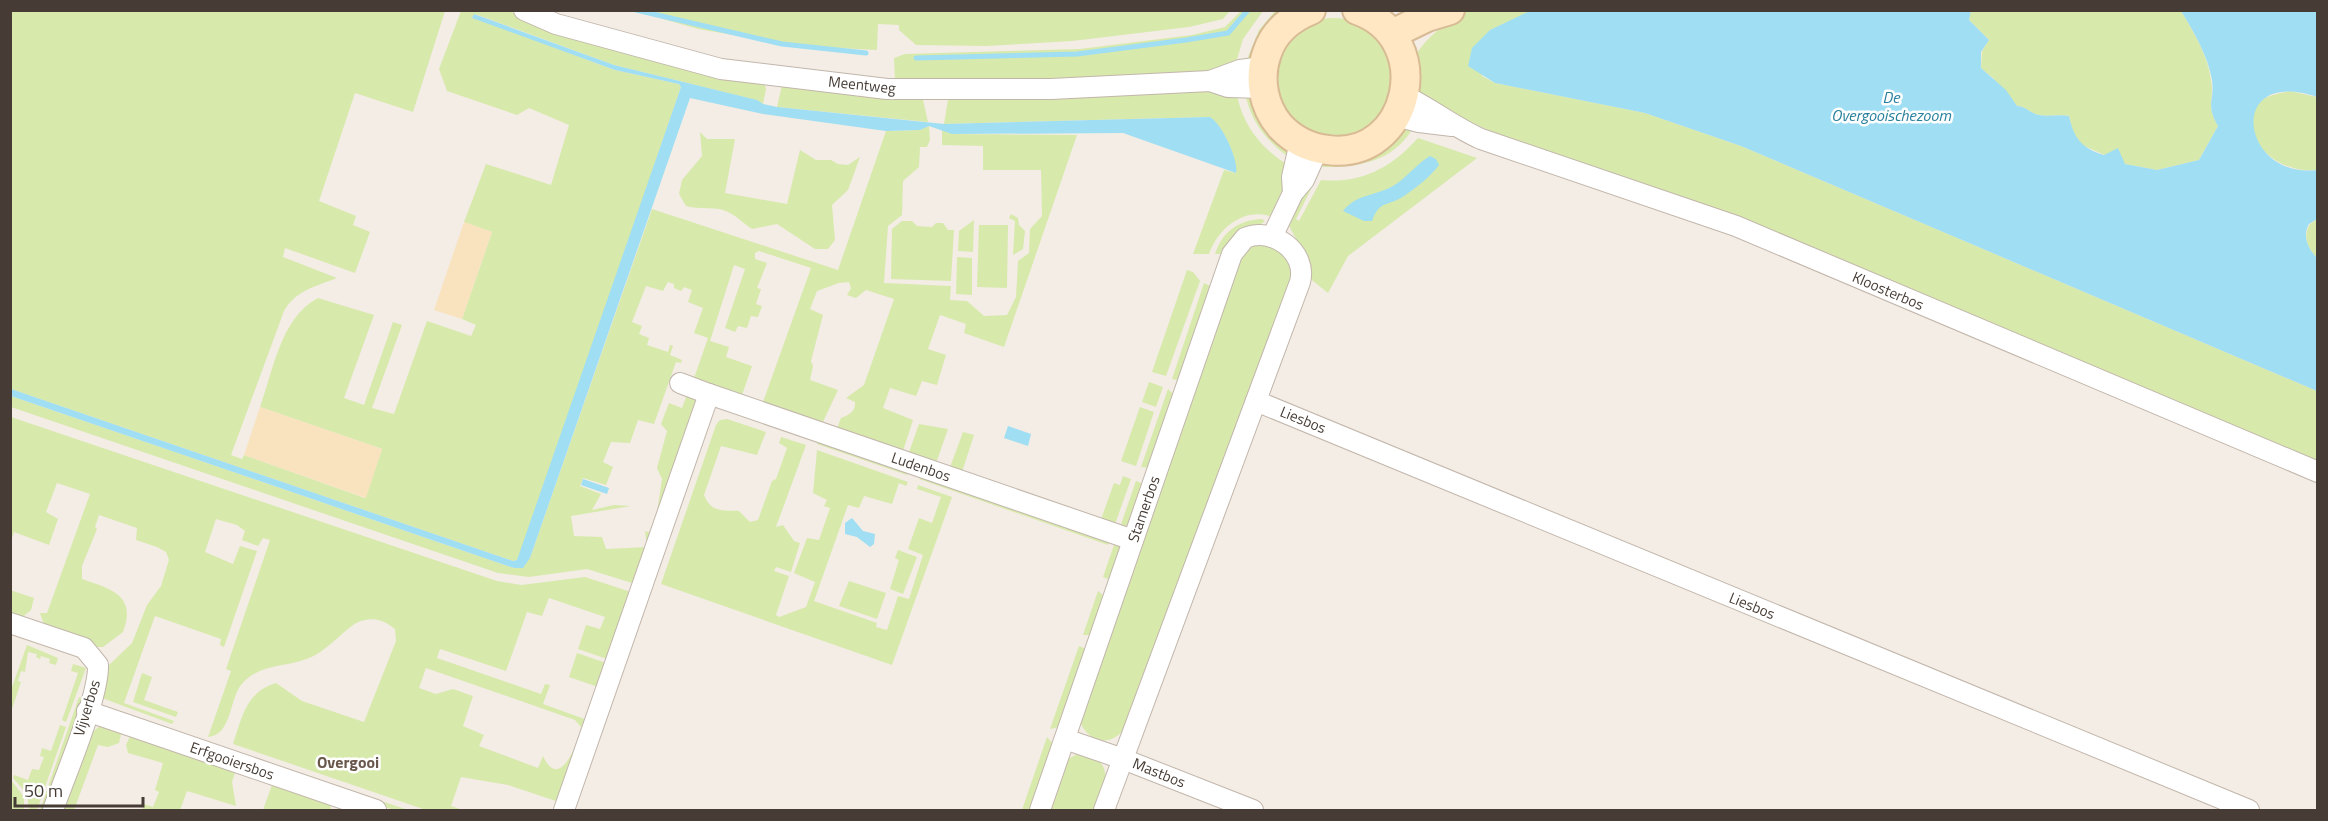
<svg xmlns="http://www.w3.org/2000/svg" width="2328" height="821" font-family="'Titillium Web',sans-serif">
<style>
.green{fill:#d8e9ac}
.sand{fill:#f9e3bf}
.water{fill:#9fdef3}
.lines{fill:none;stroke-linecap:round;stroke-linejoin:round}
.stream{stroke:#9fdef3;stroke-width:5}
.street-casing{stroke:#c2b6ab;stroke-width:22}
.secondary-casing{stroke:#d8bb95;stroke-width:32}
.street{stroke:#fff;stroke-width:20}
.secondary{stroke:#ffe7c4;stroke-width:28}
.labels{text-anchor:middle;stroke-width:5;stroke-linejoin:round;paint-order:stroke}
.street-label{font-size:15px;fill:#463c35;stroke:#fff}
.water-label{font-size:16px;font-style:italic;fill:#267f9c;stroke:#fff}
.neighbourhood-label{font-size:16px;font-weight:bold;fill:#69584b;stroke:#fff}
</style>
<rect width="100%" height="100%" fill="#f3ede5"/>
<g class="green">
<path d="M1971,10L2181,11C2194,32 2208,56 2211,80C2215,102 2205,103 2218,126L2199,160L2157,170L2125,164L2082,145L2074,137L2069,116C2059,114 2049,117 2039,115C2031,114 2026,106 2017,106L1993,78L1981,68L1982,51L1989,40L1969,20Z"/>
<path d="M11,11H445L413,112L355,93L319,201L356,216L353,225L370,232L355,273L285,248L283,257L337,278C316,286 295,291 284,311L231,455L242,459L244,455L365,498L382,449L260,407C273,371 281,317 318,298L374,315L344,398L364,405L393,322L402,325L372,408L394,414L427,321L471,336L476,325L462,319L492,232L464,222L486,164L551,185L569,125L529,108L517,115L447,91L439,69L461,11H509L551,28L764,82L766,89L763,104L756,100L614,65L475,14L472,17L615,70L679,84L681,87L521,555L517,560L513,561L11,389Z"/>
<path d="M635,11H1230L1223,19L1189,27L1072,41L986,46L916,45L899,30V25L878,24L877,50L797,46L698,29Z"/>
<path d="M1241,11H1263L1243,39L1235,66L1225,70L1078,80L895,81L894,58L905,54L1080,49L1192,35L1225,27Z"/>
<path d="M1275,11H1297L1261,53L1245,64L1259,30Z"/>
<path d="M1466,11H1532L1490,30L1482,76L1495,83L1645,113L1741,146L2317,391V465L1540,154L1434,105C1379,73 1433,30 1466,11Z"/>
<circle cx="1334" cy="77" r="59"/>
<path d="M782,85L846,94L923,100L928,122L777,107Z"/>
<path d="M1180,89L1232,92L1237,95C1243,126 1262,149 1288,165L1282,191L1270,216C1242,208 1218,229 1209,254H1193L1224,170L1236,173C1235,152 1225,131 1210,117L944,124L948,100H1002Z"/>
<path d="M2290,91L2317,97V170C2288,174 2250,152 2253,119C2254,113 2254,107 2259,102C2267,95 2281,93 2290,91Z"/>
<path d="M1245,92L1252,95L1284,139L1290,158C1267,142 1250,121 1245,92Z"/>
<path d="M929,126L930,140L927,147H920L919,167L903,181L902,215L888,226L884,283L951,286L950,300L967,301L984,316L1007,315L1016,297L1018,261L1029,253L1030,229L1042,216L1041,170H983V146L942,145V128L953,134L1077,135L1004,347L964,333L966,324L940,315L928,349L946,355L937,385L922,381L916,396L890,388L883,408L913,420L902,454L836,431L841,418C848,415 856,412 855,402L846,398L864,385L894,299L866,290L856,298L847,295L851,288L849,282L839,283L817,291L810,309L823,315L811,361L813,366L810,380L838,390L821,426L763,402L811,268L759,251L755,253V259L767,263L757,288L761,289L756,304L762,306L758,317L751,316L747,328L738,326L735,332L725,328L745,269L734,265L710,341L729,347L726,357L752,366L741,398L693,381L708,338L694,333L703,308L688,302L692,290L684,287L681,291L674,288V284L668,282L663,291L646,286L632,322L642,326L639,334L649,338L647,345L668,352L670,345L673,346L670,355L682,360L681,363L676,362L654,424L638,420L630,443L611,442L603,462L613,467L606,485L583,478L580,486L601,494L592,510L614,505L631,506L571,516L574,536L602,537L606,549L647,547L645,531L654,534L636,580L632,583L587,569L529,577L498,573L11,407V396L514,568L530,558L652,209L838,270L886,131L920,130Z"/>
<path d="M1407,129L1411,131C1392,162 1355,168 1322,167L1328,160Z"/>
<path d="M700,132L707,139H735L725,193L787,204L800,150L816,160H831L838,164L848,165L860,157L848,190L832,205L835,240L828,249H815L777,224L752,229C744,224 737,216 728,212C718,206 699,210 686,206L679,194L682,180L702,156Z"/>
<path d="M1418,138L1477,158L1348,256L1328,293L1308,277L1300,246L1289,226L1310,176L1318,175L1296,219L1299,221L1321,180C1362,184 1392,167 1418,138Z"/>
<path d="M1011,214L1018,218L1019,225L1025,231L1023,249L1013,255L1015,221L1009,218Z"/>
<path d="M1262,219L1265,221L1223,254H1215C1222,232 1238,220 1262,219Z"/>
<path d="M2317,219V258C2308,249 2302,236 2310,224Z"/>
<path d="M974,220L973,252L958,251L959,231Z"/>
<path d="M902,221H912L917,226L932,227L936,223H943L948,230H954L951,281L891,279L892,229Z"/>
<path d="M979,225H1008L1007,288L977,287Z"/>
<path d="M1267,244L1284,254L1294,273L1127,725C1114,747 1090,745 1080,722L1238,256L1246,245Z"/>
<path d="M957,257L972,258V295L956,294Z"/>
<path d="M1187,270L1193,272L1200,281L1166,376L1152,372Z"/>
<path d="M1204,283L1210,286L1212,291L1178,380L1172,379Z"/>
<path d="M1149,382L1163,387L1156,407L1142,402Z"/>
<path d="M1168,389L1176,397L1150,468L1141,467Z"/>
<path d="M688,392L698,404L656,519L662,479L657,468L667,431L661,424L669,403L682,408Z"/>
<path d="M1140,407L1154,412L1136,466L1121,461Z"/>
<path d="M11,417L497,581L521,585L585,577L628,591L632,596L610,660L578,649L586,625L600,629L605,617L549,598L542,616L527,612L506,671L440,649L437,658L541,694L545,684L550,685L543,704L590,721L586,735L580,733L581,727L575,720L426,668L419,688L436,694L453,689L473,696L463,726L484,735L479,746L538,768L543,756C557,786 571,757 577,742L582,744L562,803L508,785L461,777L451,806L463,810H426L233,744C242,717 246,692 276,683L302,701L364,722L396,641L395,629C383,620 376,617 361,621C350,623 328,651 309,658C285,668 259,663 241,685C229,700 232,735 208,737L231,671L226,669L270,540L263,538L258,546L242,540L245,531L237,525L216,519L205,552L233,564L240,546L257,551L224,647L220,645L221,639L155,616L124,703L174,721L172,724L102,698L107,667L132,643L147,605L161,586L169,560L166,552L157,547L136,540L137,528L99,515L95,527L97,529L82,566V579C111,589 137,595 123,632L103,647H95L46,630L40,613H47L90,494L57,483L46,512L58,519L49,545L14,532L11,541Z"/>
<path d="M727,419L766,432L757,455L721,446L704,495C711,513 723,510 739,511L750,522L758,520L772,481L776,479L787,448L779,443L781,437L806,445L776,527L783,525L794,541L800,543L791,572L776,567L774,571L789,576L776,615L779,617L806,607L815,582L794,573L807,538L819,540L830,508L824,506L827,500L813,493L817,450L908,482L906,486L899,483L892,504L864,496L859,508L848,505L814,601L877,623L876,627L887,630L898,596L909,599L923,555L908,549L919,518L932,523L941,497L917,489L918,485L952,497L892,665L661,584L716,425L720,420Z"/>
<path d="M919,424L948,429L935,466L908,455Z"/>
<path d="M963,432L974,435L961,475L949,470Z"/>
<path d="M819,441L908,472L907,475L817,444Z"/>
<path d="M923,475L1110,540L1108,545L919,479Z"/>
<path d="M1123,476L1131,479L1114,527L1100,522L1114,483L1120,485Z"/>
<path d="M1136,481L1143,484L1129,528L1119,530Z"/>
<path d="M1115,542L1121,549L1112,577L1108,579L1103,577Z"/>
<path d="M898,550L917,557L903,594L890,589L899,560L895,558Z"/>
<path d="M849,581L886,593L877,619L839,606Z"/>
<path d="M10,590L34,598L31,610L19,620L11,617Z"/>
<path d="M1098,591L1104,596L1093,635H1083Z"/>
<path d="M27,645L58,658L56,665L49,663L50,659L41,656L40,659L36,657L37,654L28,652L25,672L21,671L18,681L21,682L11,712V690Z"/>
<path d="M1079,646L1086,649L1059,727L1050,729Z"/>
<path d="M577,653L609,664L601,688L569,677Z"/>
<path d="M73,664L86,668L66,722L62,720L78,673L71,671Z"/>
<path d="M142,673L152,677L144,700L178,712L176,717L133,702Z"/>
<path d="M79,697L84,699L45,810H40Z"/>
<path d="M60,725L66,727L37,810H29L27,794L13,778L14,775L28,780L32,769L39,770L44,757L40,756L42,748L51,751Z"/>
<path d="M101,725L122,730L119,743L108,747L98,745L74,810H62L88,736Z"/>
<path d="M131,734L236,769L232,782L236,806L187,791L180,810H142L144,804L153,807L159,792L155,790L163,763L128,753L126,745Z"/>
<path d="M1047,737L1053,744L1032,810H1022Z"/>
<path d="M1079,753L1096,757C1113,774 1104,790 1097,810H1046L1063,762Z"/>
<path d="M287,769L408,810H394L287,774Z"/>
<path d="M11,780L24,797V810H11Z"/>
<path d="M273,782L330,800L331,810H263Z"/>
</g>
<g class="sand">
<path d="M464,222L492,232L462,319L434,310Z"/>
<path d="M260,407L382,449L366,498L244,455Z"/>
</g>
<g class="water">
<path d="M1532,10L1971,11L1969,20L1989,40L1981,52V68L2006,90L2017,106C2026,106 2031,114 2039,115C2049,117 2059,114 2069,116C2074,138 2081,148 2104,155L2118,148L2125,164L2157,170L2199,160L2218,126C2205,103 2215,102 2212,80C2208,56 2194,32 2181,11H2317V97C2225,66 2240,179 2317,170V219L2309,224C2302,236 2308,249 2317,258V391L1741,146L1645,113L1495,83L1468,66L1472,48L1490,30Z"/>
<path d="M474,14L614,65L757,100L763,104L777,107L944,124L1210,117C1222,124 1239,160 1236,173L1123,133L952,134L929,126L920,130L886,131L763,114L690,98L530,558L523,568H514L11,396V389L513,561L517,560L681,87L679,84L615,70L472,18Z"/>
<path d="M1430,156L1436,159L1439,165C1430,177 1416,188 1404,196C1388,207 1380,199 1372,221H1364L1343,211C1358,193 1373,197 1393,186C1407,178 1416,164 1430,156Z"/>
<path d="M1008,426L1031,434L1028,446L1004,438Z"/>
<path d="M583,479L609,488L607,494L581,485Z"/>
<path d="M852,518L863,531L875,534L874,544L870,547L857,537L845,534V523Z"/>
</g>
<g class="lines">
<g class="stream">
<path d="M636,10L782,44L866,53"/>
<path d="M916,58L1077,54L1186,40L1228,33L1248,10"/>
</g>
<defs>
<g id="street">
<path d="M524,10L556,24L721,69L887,89H1051L1210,81L1228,87L1263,88"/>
<path d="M1210,81L1240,70L1263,67"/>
<path d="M1405,96C1432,109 1454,127 1481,139L1736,226L2318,472"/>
<path d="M1396,116L1419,122L1452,126"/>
<path d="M1293,193L1292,177L1300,142"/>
<path d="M1272,237L1293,193L1304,180L1318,149"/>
<path d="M680,383L709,394"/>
<path d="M1256,401L2249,810"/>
<path d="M10,623L84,648L98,665C99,697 65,776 53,810"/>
<path d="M87,711L376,810"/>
<path d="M1065,739L1123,759L1253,810"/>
<path d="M564,810L709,394L1133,540"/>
<path d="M1040,810L1232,254L1245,238C1272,226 1308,252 1300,282L1104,810"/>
</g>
<g id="secondary">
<path d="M1311,10C1291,18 1274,32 1267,53C1258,78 1263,106 1280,126C1293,140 1309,148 1328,150C1410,161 1438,38 1357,10"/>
<path d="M1392,34L1427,17L1450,10"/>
</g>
</defs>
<use href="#street" class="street-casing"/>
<use href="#secondary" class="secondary-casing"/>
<use href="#street" class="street"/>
<use href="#secondary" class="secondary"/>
</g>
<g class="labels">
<g class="street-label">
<text transform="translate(862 85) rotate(6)" y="5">Meentweg</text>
<text transform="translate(1888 291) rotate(23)" y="5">Kloosterbos</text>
<text transform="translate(1303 420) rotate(22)" y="5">Liesbos</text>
<text transform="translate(921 467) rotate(19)" y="5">Ludenbos</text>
<text transform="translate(1144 509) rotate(-71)" y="5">Stamerbos</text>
<text transform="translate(1752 606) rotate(22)" y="5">Liesbos</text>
<text transform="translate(87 708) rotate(-73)" y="5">Vijverbos</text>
<text transform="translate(232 761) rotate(19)" y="5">Erfgooiersbos</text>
<text transform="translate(1159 773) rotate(22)" y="5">Mastbos</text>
</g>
<g class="water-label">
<text x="1891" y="103">De<tspan x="1891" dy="18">Overgooischezoom</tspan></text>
</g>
<g class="neighbourhood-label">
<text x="348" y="768">Overgooi</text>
</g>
</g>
<rect width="2328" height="821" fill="none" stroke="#463c35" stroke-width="24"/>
<path d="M15 797v9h128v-9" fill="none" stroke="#463c35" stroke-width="3"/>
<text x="24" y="797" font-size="18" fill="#463c35" stroke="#ffffff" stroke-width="4.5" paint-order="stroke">50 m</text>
</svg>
